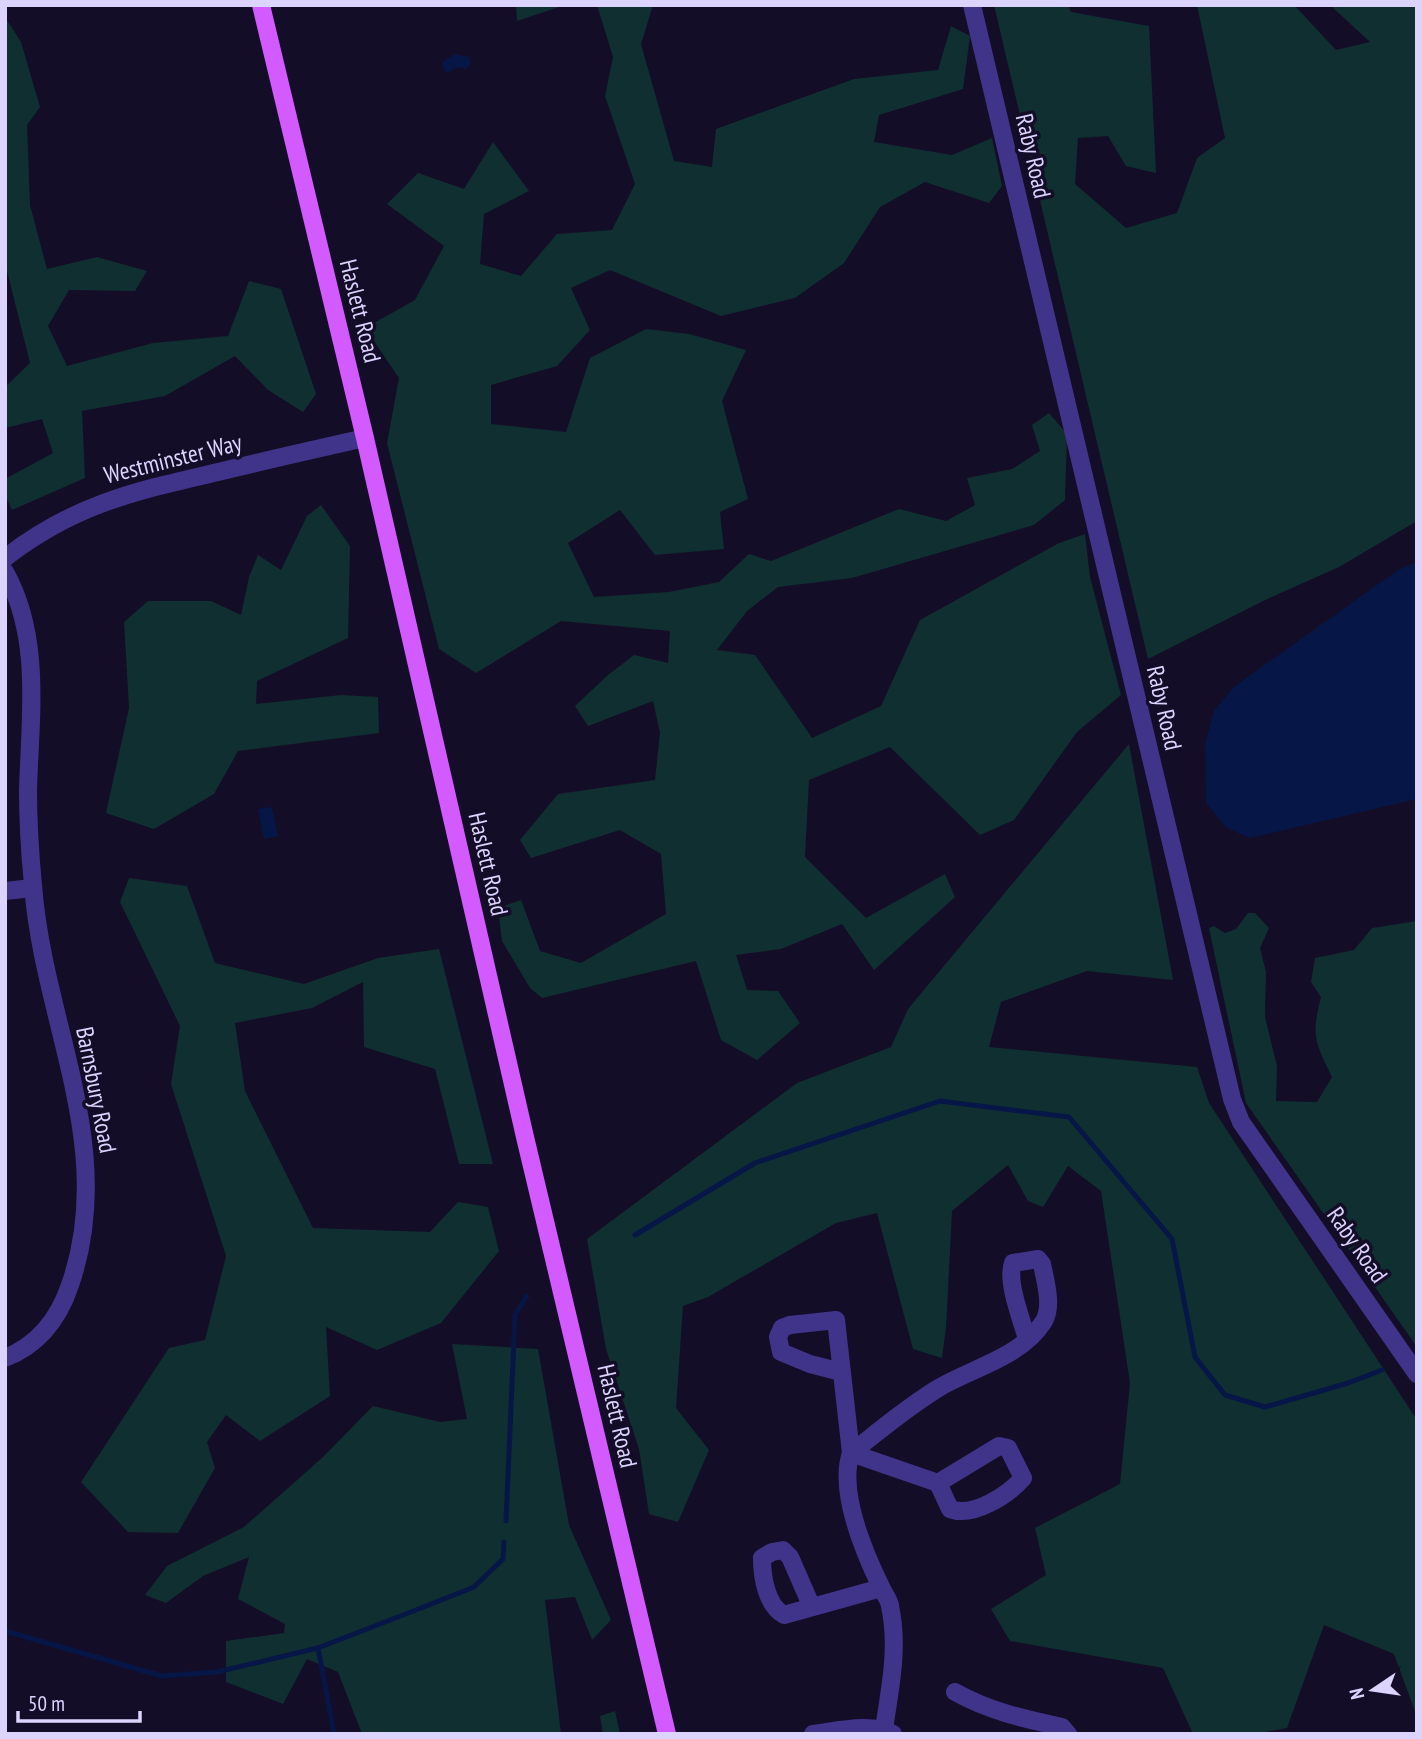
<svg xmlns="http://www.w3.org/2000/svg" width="1422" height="1739" font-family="'PT Sans Narrow',sans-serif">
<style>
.green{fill:#102f31}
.water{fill:#061747}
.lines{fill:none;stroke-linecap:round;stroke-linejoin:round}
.stream{stroke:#061747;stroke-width:5}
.minor{stroke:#40348a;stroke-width:18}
.major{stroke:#d25aff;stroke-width:18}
.labels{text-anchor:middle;stroke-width:7;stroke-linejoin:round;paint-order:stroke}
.street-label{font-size:24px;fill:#dcd3ff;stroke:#140d27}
</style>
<rect width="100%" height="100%" fill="#140d27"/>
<g class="green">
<path d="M516,5H565L517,21Z"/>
<path d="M597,5H653L641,44L674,161L712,167L716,129L854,79L938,70L951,26L970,36L963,89L879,115L874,142L952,155L992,138L1002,186L989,203L925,182L880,207L844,263L795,298L721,316L610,270L571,288L590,330L557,366L491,385V424L566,432L590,358L646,329L689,334L746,350L722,401L748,499L720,512L724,549L655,555L620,510L568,543L594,597L669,592L719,582L749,554L771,561L899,509L946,521L975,505L967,478L1012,469L1040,451L1032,425L1049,413L1067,434L1065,500L1034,525L852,578L778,587L747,611L717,650L755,655L812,738L881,706L920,620L1059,543L1085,534L1090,577L1121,695L1077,732L1014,820L980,835L890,747L809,780L805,857L866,918L945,874L955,897L874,970L842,924L781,949L736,955L747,990L778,991L800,1023L757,1060L721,1040L696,961L542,998L530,988L502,941L498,908L521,900L540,951L581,963L666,914L661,854L620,830L531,858L520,840L558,794L655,780L660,733L653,701L588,726L575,706L608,675L634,655L668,663L670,631L561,621L476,673L439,649L387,443L399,378L365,328L415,300L444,246L387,204L418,173L464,189L493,142L529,191L484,214L480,264L521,276L557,234L612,230L635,184L605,96L613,57Z"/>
<path d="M994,5H1068L1071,12L1149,26L1156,173L1126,166L1108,136L1078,138L1075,184L1126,228L1177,213L1197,158L1225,138L1197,5H1294L1336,50L1370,42L1330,5H1417V521L1339,567L1263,601L1148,659Z"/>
<path d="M5,17L21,42L40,107L27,125L30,205L47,269L97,257L147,271L135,291L69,290L48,326L67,366L153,343L228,336L249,281L281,289L316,394L303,412L268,390L235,356L165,396L82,411L85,478L12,510L5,495V479L53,453L42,419L5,428V387L30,363L5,263Z"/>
<path d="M321,505L350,546L348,638L257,681L256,704L341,695L378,697L379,733L238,751L214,794L154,829L106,813L129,708L124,622L148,601H211L241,615L249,577L258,555L281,570L307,516Z"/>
<path d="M1129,744L1173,980L1087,971L1001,1002L989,1047L1197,1067L1209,1103L1417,1420V1717L1394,1654L1324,1625L1287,1728L1253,1734H1193L1163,1668L1010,1641L991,1609L1046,1575L1035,1528L1120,1484L1130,1383L1101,1191L1068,1166L1043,1207L1028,1201L1008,1165L952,1211L946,1328L942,1358L913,1349L877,1213L836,1223L708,1297L683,1306L676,1408L709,1450L678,1522L649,1514L639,1449L606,1349L587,1239L797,1083L891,1047L908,1009Z"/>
<path d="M129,878L187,886L215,963L304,984L378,958L439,949L493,1164H459L435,1069L364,1047L363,982L312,1008L235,1023L245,1091L313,1228L430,1232L458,1202L488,1207L499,1251L441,1323L377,1350L326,1327L330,1396L260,1441L226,1415L207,1442L215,1468L178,1533L128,1532L81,1482L169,1348L205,1340L226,1256L171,1084L180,1026L120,902Z"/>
<path d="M1248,913H1255L1269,928L1260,948L1266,972L1265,1017L1277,1066L1276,1101L1317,1102L1332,1077C1315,1042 1311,1036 1321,997L1311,982L1315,958L1354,950L1372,928L1417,921V1347L1246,1103L1209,928L1214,926L1225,933L1236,929Z"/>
<path d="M452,1344L538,1349L569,1525L611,1620L592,1640L575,1597L545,1600L561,1734H362L338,1672L307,1659L283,1704L226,1682V1641L284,1633L285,1624L238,1599L249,1557L203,1576L166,1603L145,1595L167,1566L244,1527L323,1457L373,1406L440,1422L467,1419Z"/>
<path d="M615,1711L620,1734H603L600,1716Z"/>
</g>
<g class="water">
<path d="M455,54L469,57L471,64L466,69L458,67L447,73L443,68L442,62Z"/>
<path d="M1417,562V799L1249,838L1226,827L1206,803L1205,744L1214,711L1235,686L1398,570Z"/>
<path d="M272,807L278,836L264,839L258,809Z"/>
</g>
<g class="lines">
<g class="stream">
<path d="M635,1235L755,1163L940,1101L1069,1117L1172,1239L1195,1357L1225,1395L1265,1407L1348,1383L1382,1370"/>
<path d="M506,1521L515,1315L527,1296"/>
<path d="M5,1631L162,1676L217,1672L318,1648L421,1608L474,1587L503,1559L504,1542"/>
<path d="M318,1648L334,1734"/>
</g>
<g class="minor">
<path d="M972,5L1232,1099L1241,1122L1417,1374"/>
<path d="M5,558C74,504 136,491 218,472C267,460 316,449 365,438"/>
<path d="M5,572C42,638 30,717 28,790C28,822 30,854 33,885C43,1022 118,1147 70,1285C59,1318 38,1345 5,1358"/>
<path d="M5,891L33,888"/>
<path d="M841,1372L810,1364L781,1352L778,1337L782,1328L790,1325L836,1320L851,1453C838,1491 864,1552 881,1587C884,1594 889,1599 890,1606C899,1648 890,1688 884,1729"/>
<path d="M851,1453C879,1431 906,1408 937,1389C971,1368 1021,1358 1044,1321C1053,1306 1045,1280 1042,1264L1038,1259L1013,1263C1006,1281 1022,1321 1027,1339"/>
<path d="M851,1453L938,1483L950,1509C973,1518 1008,1495 1023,1478L1008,1448L999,1446L938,1483"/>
<path d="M811,1605L790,1557L783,1550L772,1552L762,1558C762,1576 766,1605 784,1615L881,1588"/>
<path d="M955,1692C989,1711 1024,1719 1062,1727L1068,1734"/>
<path d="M813,1734C837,1731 871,1722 893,1734"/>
</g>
<path class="major" d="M261,5L365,438L525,1137L667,1734"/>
</g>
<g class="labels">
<g class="street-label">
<text transform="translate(1033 156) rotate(77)" y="8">Raby Road</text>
<text transform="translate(360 311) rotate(76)" y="8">Haslett Road</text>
<text transform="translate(173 459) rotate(-14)" y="8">Westminster Way</text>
<text transform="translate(1164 708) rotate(77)" y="8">Raby Road</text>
<text transform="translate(488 864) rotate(77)" y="8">Haslett Road</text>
<text transform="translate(96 1090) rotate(79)" y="8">Barnsbury Road</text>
<text transform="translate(1357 1245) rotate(55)" y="8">Raby Road</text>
<text transform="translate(617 1416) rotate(77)" y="8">Haslett Road</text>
</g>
</g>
<rect width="1422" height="1739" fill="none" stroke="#dcd3ff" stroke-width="14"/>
<g transform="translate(1373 1690) rotate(257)" stroke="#140d27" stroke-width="5" paint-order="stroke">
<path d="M0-5L12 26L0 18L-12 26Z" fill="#dcd3ff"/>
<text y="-10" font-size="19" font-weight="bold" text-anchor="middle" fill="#dcd3ff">N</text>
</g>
<path d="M18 1711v10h122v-10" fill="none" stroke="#dcd3ff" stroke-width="3.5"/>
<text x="28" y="1711" font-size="21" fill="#dcd3ff" stroke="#140d27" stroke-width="5" paint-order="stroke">50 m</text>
</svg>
